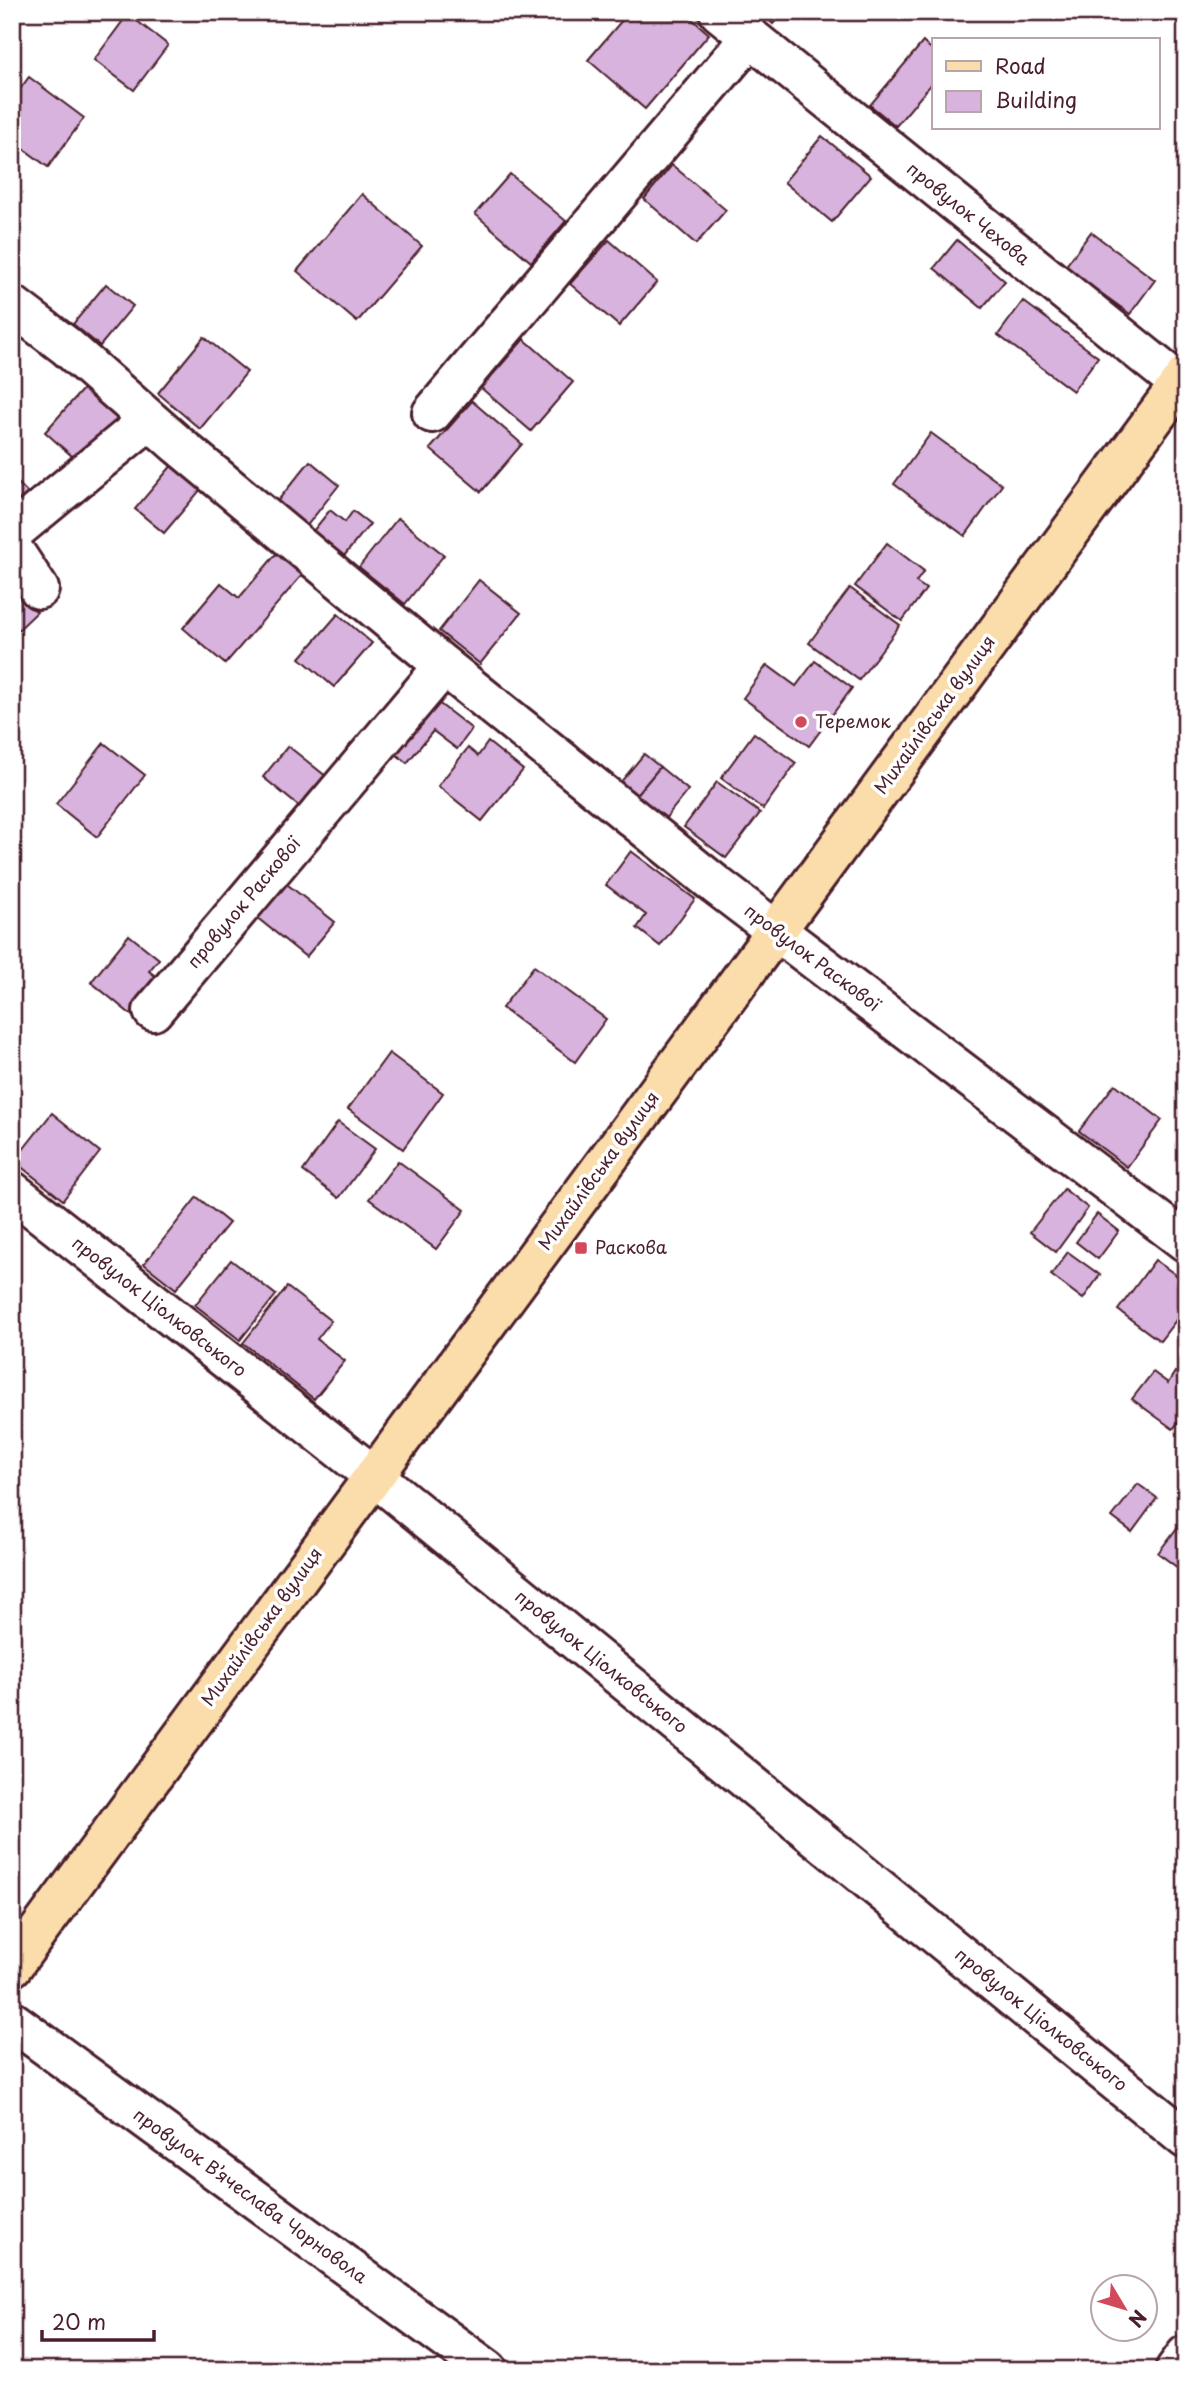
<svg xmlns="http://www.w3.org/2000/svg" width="1198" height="2382" font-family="'Playpen Sans',sans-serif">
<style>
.building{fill:#d7b3dd;stroke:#4a1f2b;stroke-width:2}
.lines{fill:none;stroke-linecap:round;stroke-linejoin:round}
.minor-casing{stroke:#4a1f2b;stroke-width:44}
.major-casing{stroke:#4a1f2b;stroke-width:44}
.minor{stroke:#fff;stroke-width:38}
.major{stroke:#faddab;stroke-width:38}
.poi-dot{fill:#d1495b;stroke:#fff;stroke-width:2.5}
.labels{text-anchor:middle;stroke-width:7;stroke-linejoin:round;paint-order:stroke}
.street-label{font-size:18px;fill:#4a1f2b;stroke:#fff}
.poi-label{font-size:18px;fill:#4a1f2b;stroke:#fff;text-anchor:start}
</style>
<rect width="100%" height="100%" fill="#fff"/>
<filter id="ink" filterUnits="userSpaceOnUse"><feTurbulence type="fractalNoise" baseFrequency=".0143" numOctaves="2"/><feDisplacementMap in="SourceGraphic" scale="14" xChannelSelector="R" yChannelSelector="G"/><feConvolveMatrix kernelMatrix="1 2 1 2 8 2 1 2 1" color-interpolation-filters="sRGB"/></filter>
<g filter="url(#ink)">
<g class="building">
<path d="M629,12H684L709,34L645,109L588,60Z"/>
<path d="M760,12H783L773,24Z"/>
<path d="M128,14L168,45L134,90L94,60Z"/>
<path d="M923,42L934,51V81L896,126L870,105Z"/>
<path d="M29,77L84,118L48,167L12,140V100Z"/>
<path d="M822,136L871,176L832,222L784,182Z"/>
<path d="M672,165L726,210L696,244L644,199Z"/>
<path d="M510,174L566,221L531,262L475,214Z"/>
<path d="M362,194L422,246L357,322L297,271Z"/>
<path d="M1091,232L1155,280L1130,314L1065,267Z"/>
<path d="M609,240L657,282L619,326L570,284Z"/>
<path d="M957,240L1005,281L982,308L934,268Z"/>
<path d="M106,284L133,306L100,346L73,324Z"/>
<path d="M1023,301L1098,357L1073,391L998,335Z"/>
<path d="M204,337L247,372L200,429L158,393Z"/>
<path d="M524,339L573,382L531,431L481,388Z"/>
<path d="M83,389L121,422L83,466L45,432Z"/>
<path d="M472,401L522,444L481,492L430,449Z"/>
<path d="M931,433L1002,485L965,536L894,484Z"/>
<path d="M310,461L339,485L305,528L275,504Z"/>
<path d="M173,464L202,488L164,533L135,509Z"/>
<path d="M12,477L31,496L12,515Z"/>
<path d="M330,510L345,522L353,511L370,524L344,556L313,531Z"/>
<path d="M398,518L444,555L405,604L359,567Z"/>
<path d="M887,543L924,571L916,582L926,589L902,621L855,586Z"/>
<path d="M277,553L303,574L225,664L183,628L221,583L239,598Z"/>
<path d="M479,580L521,613L480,664L439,631Z"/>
<path d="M12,586L37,612L12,636Z"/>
<path d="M850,588L900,625L859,680L809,643Z"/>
<path d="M338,614L372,643L334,687L300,658Z"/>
<path d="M815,661L852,688L809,746L743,698L767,665L796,686Z"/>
<path d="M432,698L472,729L457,749L433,731L407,763L391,750Z"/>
<path d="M754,733L796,763L763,809L721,778Z"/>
<path d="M488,742L523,770L482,821L438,786L468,748L478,756Z"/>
<path d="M104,743L145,775L97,837L56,804Z"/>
<path d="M288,746L332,781L307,813L263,777Z"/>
<path d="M644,754L660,767L635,797L619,784Z"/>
<path d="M660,767L688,790L664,820L635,797Z"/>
<path d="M717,782L760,813L726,858L684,827Z"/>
<path d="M631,851L695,899L660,946L637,928L646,915L606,885Z"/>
<path d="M283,881L335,922L306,957L255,916Z"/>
<path d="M129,935L159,959L149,971L163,982L134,1017L91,982Z"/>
<path d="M534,966L606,1019L575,1062L502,1008Z"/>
<path d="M389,1053L443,1093L403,1149L348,1109Z"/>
<path d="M1115,1084L1162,1120L1127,1167L1079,1131Z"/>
<path d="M52,1113L100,1152L63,1200L14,1161Z"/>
<path d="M338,1122L375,1149L339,1198L303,1171Z"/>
<path d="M398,1161L465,1210L436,1249L369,1199Z"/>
<path d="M1064,1189L1088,1208L1056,1252L1030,1232Z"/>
<path d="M197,1197L229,1223L176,1289L144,1264Z"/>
<path d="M1097,1214L1119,1231L1098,1259L1076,1242Z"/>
<path d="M1068,1252L1100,1275L1083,1299L1051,1275Z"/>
<path d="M231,1260L276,1295L240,1340L195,1305Z"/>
<path d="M1155,1260L1186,1282V1307L1160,1341L1118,1310Z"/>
<path d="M287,1287L331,1321L317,1339L345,1361L314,1399L243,1343Z"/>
<path d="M1153,1372L1168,1383L1175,1372L1186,1380L1182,1394L1186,1396V1413L1173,1429L1132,1399Z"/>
<path d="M1138,1484L1157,1498L1132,1532L1112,1517Z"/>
<path d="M1186,1516V1574L1158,1553Z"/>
</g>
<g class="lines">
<defs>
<g id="minor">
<path d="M719,12L1186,389"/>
<path d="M12,305L66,346L177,444L444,666L716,885L1186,1242"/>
<path d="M432,413L749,39"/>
<path d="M12,533L149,420"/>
<path d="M12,548L39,589"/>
<path d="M153,1011L444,666"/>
<path d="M12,1191L374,1476L1186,2139"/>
<path d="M12,2021L488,2370"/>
<path d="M1175,2370L1186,2355"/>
</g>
<path id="major" d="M12,1967L1186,375"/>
</defs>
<use href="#minor" class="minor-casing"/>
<use href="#major" class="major-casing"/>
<use href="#minor" class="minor"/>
<use href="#major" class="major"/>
</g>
</g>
<g class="poi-dot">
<circle cx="801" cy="722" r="7"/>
<rect x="574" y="1241" width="14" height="14" rx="3.5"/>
</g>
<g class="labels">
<g class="street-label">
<text transform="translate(968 214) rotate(39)" y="6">провулок Чехова</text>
<text transform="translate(935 715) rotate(-54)" y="6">Михайлівська вулиця</text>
<text transform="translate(244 903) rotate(-50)" y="6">провулок Раскової</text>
<text transform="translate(812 958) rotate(37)" y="6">провулок Раскової</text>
<text transform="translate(599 1171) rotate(-54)" y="6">Михайлівська вулиця</text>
<text transform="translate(159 1307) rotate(38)" y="6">провулок Ціолковського</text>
<text transform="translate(262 1627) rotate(-54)" y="6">Михайлівська вулиця</text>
<text transform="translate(601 1662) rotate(39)" y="6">провулок Ціолковського</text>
<text transform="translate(1041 2020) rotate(39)" y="6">провулок Ціолковського</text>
<text transform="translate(250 2196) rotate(36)" y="6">провулок Вʼячеслава Чорновола</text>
</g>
<g class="poi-label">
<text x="815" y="728">Теремок</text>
<text x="595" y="1254">Раскова</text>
</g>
</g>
<rect width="1198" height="2382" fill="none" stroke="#fff" stroke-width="42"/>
<rect x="21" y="21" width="1156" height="2340" fill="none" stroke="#4a1f2b" stroke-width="2.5" filter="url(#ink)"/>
<rect x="932" y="38" width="228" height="91" fill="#ffffff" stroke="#b7a5aa" stroke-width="2"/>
<rect x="946" y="61" width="35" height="10" fill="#faddab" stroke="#b7a5aa" stroke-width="2"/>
<text x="995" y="74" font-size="21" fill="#4a1f2b">Road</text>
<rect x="946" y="91" width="35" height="21" fill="#d7b3dd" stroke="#b7a5aa" stroke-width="2"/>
<text x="995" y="108" font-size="21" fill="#4a1f2b">Building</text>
<g transform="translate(1124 2308) rotate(128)"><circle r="33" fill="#ffffff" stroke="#b7a5aa" stroke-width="2"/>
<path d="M0-5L12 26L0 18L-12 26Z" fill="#d1495b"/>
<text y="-10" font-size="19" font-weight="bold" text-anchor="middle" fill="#4a1f2b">N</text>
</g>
<path d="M42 2330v10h112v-10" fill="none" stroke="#4a1f2b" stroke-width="3.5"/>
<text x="52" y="2330" font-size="21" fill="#4a1f2b" stroke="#ffffff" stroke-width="5" paint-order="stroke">20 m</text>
</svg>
